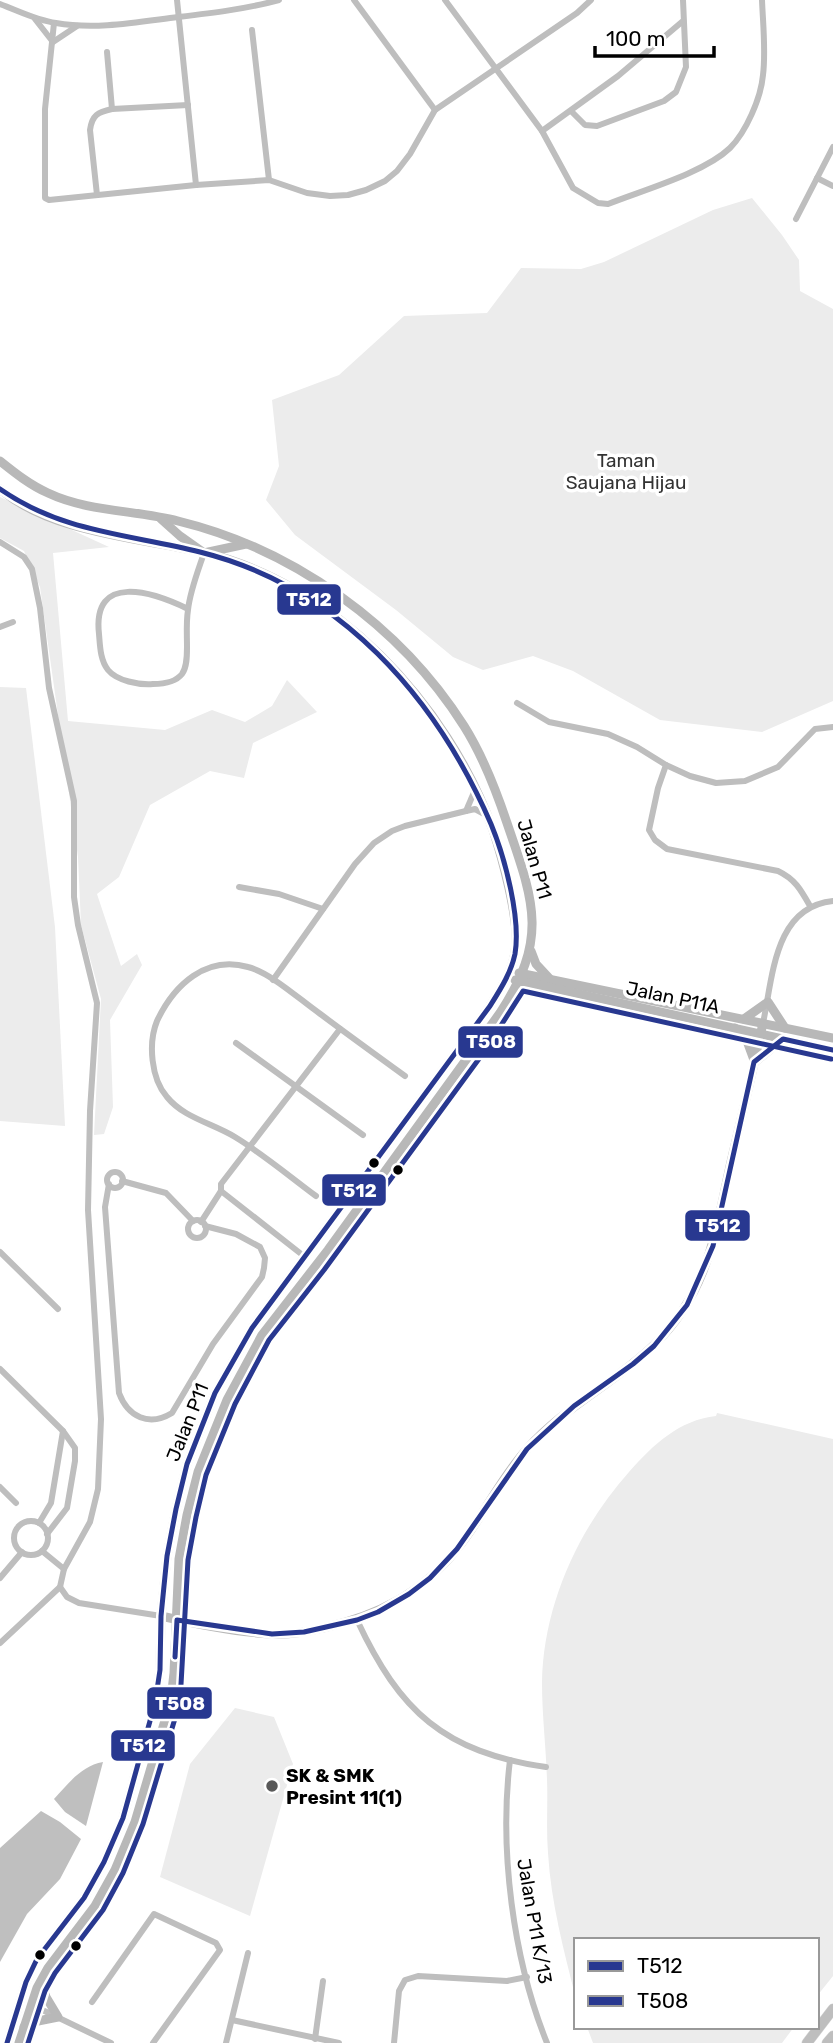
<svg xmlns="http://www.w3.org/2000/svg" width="833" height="2043" font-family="Rubik,sans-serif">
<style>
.green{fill:#ececec}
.water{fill:#bfbfbf}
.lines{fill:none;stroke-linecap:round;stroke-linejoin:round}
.primary-casing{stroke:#dbdbdb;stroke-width:11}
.street{stroke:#bebebe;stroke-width:6}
.secondary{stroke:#b8b8b8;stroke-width:9}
.primary{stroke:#bebebe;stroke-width:10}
.bus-1-casing{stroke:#fff;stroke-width:10}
.bus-2-casing{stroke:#fff;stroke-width:10}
.bus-1{stroke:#283890;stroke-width:5}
.bus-2{stroke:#283890;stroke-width:5}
.bus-dot{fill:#000;stroke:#fff;stroke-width:2.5}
.poi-dot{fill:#595959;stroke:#fff;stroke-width:2.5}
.labels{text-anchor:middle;stroke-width:7;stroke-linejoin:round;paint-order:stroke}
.park-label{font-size:19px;fill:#333;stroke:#fff}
.street-label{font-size:19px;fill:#000;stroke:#fff}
.poi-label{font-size:19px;font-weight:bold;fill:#000;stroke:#fff;text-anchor:start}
.line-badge{stroke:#fff;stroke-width:2.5}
.badge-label{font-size:19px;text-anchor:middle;font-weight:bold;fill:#fff}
</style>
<rect width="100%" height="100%" fill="#fff"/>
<g class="green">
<path d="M752,198L782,235L799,260L800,291L833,309V701L762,732L660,720L573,671L533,656L483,670L453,657L396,610L295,535L266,500L279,466L272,400L339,375L404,316L487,313L521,268L581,269L604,262L713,210Z"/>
<path d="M0,497L109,547L53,553L68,721L165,730L212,710L245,722L272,706L287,680L317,712L253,743L244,778L210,771L150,805L119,877L97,894L121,966L137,954L142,965L110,1020L113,1107L104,1134L94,1135L101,999L81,925L78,857L40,587L24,551L0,538Z"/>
<path d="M0,687L26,688L55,927L65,1126L0,1121Z"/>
<path d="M717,1413L833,1439V1976L817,1996V1940H576V1999C564,1951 551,1903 548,1853C546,1828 548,1803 547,1779C546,1747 542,1715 542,1683C543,1606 578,1529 629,1472C653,1445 679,1420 716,1416Z"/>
<path d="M235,1708L274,1717L293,1764L250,1916L160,1877L190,1764Z"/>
<path d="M587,2027H794L782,2043H593Z"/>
</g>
<g class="water">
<path d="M103,1762L86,1826L65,1812L54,1799C69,1783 81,1766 103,1762Z"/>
<path d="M41,1811L60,1822L81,1839L60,1879L27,1914L0,1962V1848Z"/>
</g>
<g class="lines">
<defs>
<g id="primary">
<path d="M807,2043L833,2009"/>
<path d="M827,2043L833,2036"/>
</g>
</defs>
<use href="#primary" class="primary-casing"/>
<g class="street">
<path d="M177,0L196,185"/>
<path d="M354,0L435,110"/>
<path d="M445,0L542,131L573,188L598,203L608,204C643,190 704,173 730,148C746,132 761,98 763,75C766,51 763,25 762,0"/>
<path d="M0,4C19,11 36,20 56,23C96,30 138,22 178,17C212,13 246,9 279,0"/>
<path d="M35,19L53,42L77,26"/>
<path d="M54,23L45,109V198L49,200L196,185L269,180L307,193L330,196L348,195L366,190L385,181L397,171L410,154L435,110L577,13L591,0"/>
<path d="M252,30L269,180"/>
<path d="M107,52L112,109"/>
<path d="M571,111L585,125L597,126L664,101L676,92L686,67L683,0"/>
<path d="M542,131L618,76L683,21"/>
<path d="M817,178L833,186"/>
<path d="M97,195L90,130C92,115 98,112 112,109L188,105"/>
<path d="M796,219L833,147"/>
<path d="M0,542L24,557L32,569L40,608L49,688L74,801V897L78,925L97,1003L90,1111L88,1210L101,1419L98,1489L90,1522L64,1569L60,1587L0,1643"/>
<path d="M188,609C153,592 92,572 99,634C100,645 100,660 108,670C117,681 139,685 153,684C163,684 175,683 182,674C187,667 187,656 187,647C187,635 186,622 188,610C190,591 198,571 204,553"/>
<path d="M0,627L13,622"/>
<path d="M517,703L549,722L608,734L637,747L666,765L690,776L716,783L745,781L778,767L815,729L833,727"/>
<path d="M666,765L658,788L649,830L655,840L667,849L778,871C795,879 801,890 810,906"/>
<path d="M466,811L475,790"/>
<path d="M239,887L279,894L323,909"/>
<path d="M273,980L355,864L374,843L392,831L405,826L466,811L475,809L486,815"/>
<path d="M763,1023C773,977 774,907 833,901"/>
<path d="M236,1043L363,1135"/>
<circle cx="115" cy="1180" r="8"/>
<path d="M122,1181L166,1193L193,1221"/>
<path d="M109,1184L105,1207L119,1393C128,1417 149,1427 172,1413L213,1344L262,1277L264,1268L265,1258L260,1247L236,1234L205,1226"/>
<path d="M221,1191L305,1257"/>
<path d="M316,1196C289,1176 263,1154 235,1137C212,1123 184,1118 167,1097C151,1079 148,1043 157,1021C174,985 206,955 248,967C271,973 299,999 319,1013C347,1034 376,1055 405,1076"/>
<circle cx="197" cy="1229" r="9"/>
<path d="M201,1222L221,1191V1184L340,1029"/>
<path d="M0,1252L58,1309"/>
<path d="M0,1369L63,1431L75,1448V1461L67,1508L47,1534"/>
<path d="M0,1487L16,1503"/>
<circle cx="31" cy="1538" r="17"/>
<path d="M39,1523L51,1503L63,1431"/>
<path d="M42,1551L64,1569"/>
<path d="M0,1578L22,1552"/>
<path d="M60,1587L67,1597L79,1603L161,1616"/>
<path d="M357,1620C400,1712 444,1752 546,1767"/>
<path d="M510,1760C499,1850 513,1959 547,2043"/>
<path d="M92,2002L154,1914L216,1943L220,1950L153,2043"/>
<path d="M32,2005L111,2043"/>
<path d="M232,2020L339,2043"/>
<path d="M315,2039L323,1981"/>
<path d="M226,2043L248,1953"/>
<path d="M394,2043L399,1991L405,1980L418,1976L507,1981L527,1977"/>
</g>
<g class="secondary">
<path d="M0,461C15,473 30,485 48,493C88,512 136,510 178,521C293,549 400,625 464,726C483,756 496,790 507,823C534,902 549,938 500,1013L328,1250L262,1335L227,1400L198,1472L187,1515L179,1559L174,1673L171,1700L135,1822L115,1870L95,1906L48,1968L37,1988L19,2043"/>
<path d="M0,489C50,532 138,538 201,552C334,582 448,704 493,830C502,857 518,916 516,944C515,967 502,987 490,1006L252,1328L215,1393L187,1464L176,1509L167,1556L161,1616L160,1670L155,1703L123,1818L104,1862L84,1898L37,1959L26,1982L7,2043"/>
<path d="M161,519L180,536L204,553L246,544"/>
<path d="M531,951L536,964L549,978"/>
<path d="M519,973L833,1038"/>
<path d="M515,980L833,1050"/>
<path d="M744,1019L768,1002L785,1028"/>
<path d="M735,1028L747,1041L754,1060"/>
<path d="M756,1061L783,1039"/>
<path d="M161,1616C196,1624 235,1632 271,1634C288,1635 307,1632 323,1628C378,1616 422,1593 457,1549C483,1517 500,1479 527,1449C564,1407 615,1383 654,1345C709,1291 715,1233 731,1162C742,1116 753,1069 763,1023"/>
<path d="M24,2027L38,2021L58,2017L46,1997L42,1981"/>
</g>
<use href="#primary" class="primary"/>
<defs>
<g id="bus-1">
<path d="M0,489C63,533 129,534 200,552C340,587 436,697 491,824C505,858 521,918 515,954C511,973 500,990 490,1006L252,1328L215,1393L187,1464L176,1509L167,1556L161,1616L160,1670L155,1703L123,1818L104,1862L84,1898L37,1959L26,1982L7,2043"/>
<path d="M175,1657L177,1620L272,1634L304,1632L357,1620L378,1612L409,1594L430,1578L457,1549L527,1449L574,1406L633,1364L654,1346L687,1305L713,1246L754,1062L783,1039L833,1050"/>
</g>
<path id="bus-2" d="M28,2043L45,1991L55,1973L103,1910L123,1873L143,1824L180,1702L188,1560L196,1517L206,1475L235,1404L269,1340L324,1270L484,1052L523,991L831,1059"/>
</defs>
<use href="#bus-1" class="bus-1-casing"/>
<use href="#bus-2" class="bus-2-casing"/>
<use href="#bus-1" class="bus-1"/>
<use href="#bus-2" class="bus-2"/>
</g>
<g class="bus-dot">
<circle cx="374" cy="1163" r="6"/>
<circle cx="398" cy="1170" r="6"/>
<circle cx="76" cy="1946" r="6"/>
<circle cx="40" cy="1955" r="6"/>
</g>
<circle class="poi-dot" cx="272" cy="1786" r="7"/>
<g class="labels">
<g class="park-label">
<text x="626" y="467">Taman<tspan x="626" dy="22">Saujana Hijau</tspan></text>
</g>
<g class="street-label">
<text transform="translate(535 859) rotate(74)" y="7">Jalan P11</text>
<text transform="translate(673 997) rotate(12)" y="7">Jalan P11A</text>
<text transform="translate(187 1422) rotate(-68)" y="7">Jalan P11</text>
<text transform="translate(535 1921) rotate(80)" y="7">Jalan P11 K/13</text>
</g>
<g class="poi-label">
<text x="286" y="1782">SK &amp; SMK<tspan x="286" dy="22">Presint 11(1)</tspan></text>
</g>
</g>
<g class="line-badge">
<rect x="276" y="583" width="66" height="33" rx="7" fill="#283890"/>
<rect x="457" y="1025" width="67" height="34" rx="7" fill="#283890"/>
<rect x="321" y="1173" width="66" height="34" rx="7" fill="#283890"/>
<rect x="684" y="1209" width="67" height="33" rx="7" fill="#283890"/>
<rect x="146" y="1686" width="67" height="34" rx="7" fill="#283890"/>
<rect x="110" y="1729" width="66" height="33" rx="7" fill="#283890"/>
</g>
<g class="badge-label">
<text x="309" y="606">T512</text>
<text x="491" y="1048">T508</text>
<text x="354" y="1197">T512</text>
<text x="718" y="1232">T512</text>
<text x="180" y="1710">T508</text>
<text x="143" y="1752">T512</text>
</g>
<rect x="574" y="1938" width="245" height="91" fill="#ffffff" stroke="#999999" stroke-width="2"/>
<rect x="588" y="1961" width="35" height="10" fill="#283890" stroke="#999999" stroke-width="2"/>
<text x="637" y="1973" font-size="21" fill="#000000">T512</text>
<rect x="588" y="1996" width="35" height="10" fill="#283890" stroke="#999999" stroke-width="2"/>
<text x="637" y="2008" font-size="21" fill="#000000">T508</text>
<path d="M595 46v10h119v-10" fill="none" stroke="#000000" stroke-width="3.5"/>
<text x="606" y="46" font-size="21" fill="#000000" stroke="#ffffff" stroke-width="5" paint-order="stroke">100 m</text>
</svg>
